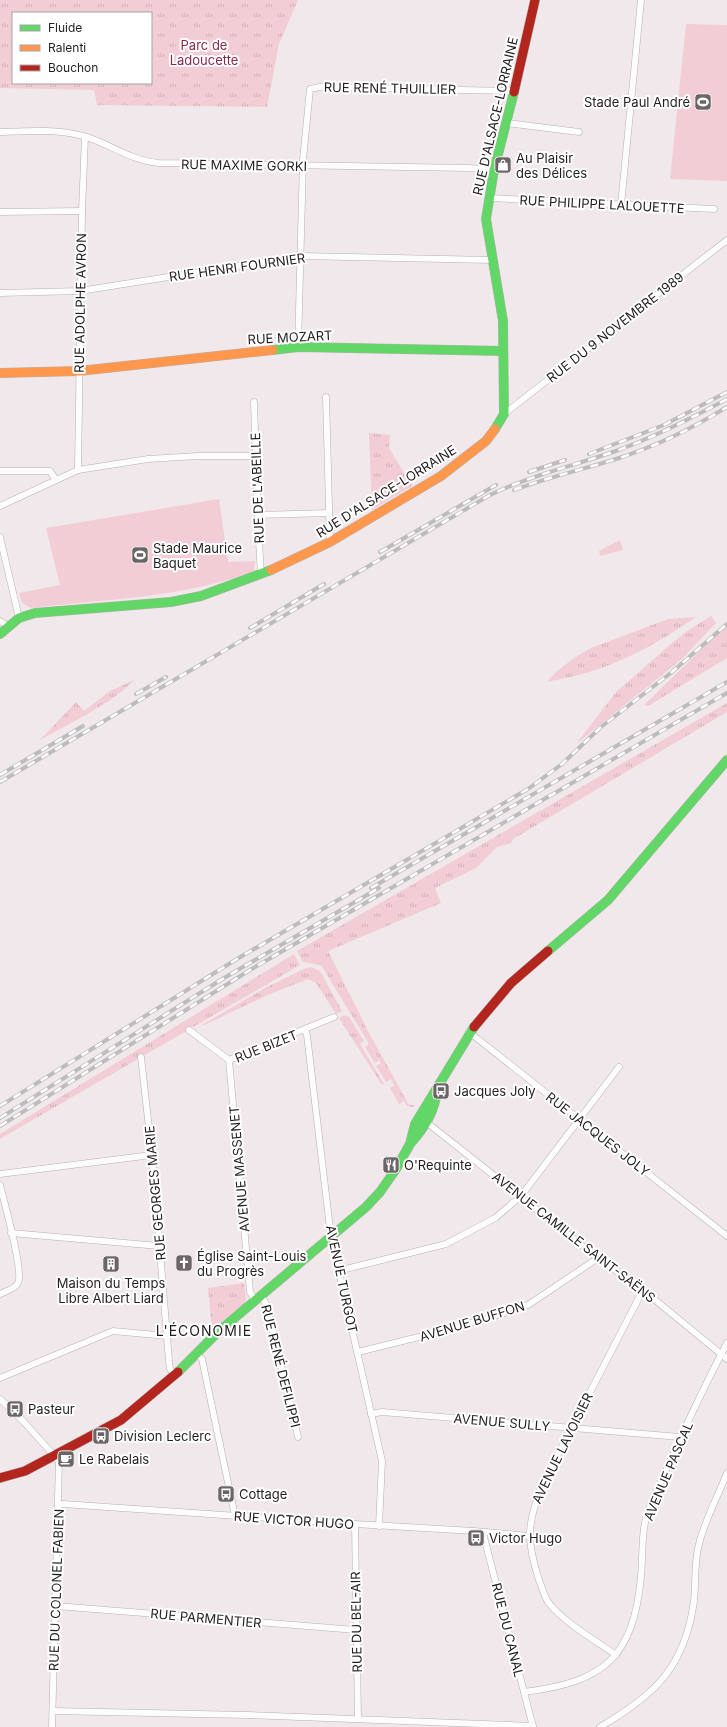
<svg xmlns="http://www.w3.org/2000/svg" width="727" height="1727" font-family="Inter,sans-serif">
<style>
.grass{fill:url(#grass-tufts);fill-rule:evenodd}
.pitch{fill:#f2cdd5}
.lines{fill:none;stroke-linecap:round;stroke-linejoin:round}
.street-casing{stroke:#b6b0b1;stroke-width:7}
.fast-casing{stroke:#b6b0b1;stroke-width:10}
.slow-casing{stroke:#b6b0b1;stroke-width:10}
.jam-casing{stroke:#b6b0b1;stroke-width:10}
.street{stroke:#fdfcfc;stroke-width:6}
.fast{stroke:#63d668;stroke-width:9}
.slow{stroke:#ff974d;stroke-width:9}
.jam{stroke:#b3261e;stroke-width:9}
.rail-casing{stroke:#bdbcbc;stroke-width:4}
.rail{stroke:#fff;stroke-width:2.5;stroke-dasharray:8;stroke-linecap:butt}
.labels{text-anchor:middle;stroke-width:4;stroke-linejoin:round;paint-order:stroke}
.park-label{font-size:13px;fill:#892a48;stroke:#fff}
.street-label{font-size:13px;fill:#231e1f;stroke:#fff}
.poi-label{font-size:13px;fill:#231e1f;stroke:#fff;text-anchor:start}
.neighbourhood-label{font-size:14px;letter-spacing:1px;fill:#231e1f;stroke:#fff}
</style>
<defs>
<pattern id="grass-tufts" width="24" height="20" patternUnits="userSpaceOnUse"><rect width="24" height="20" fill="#f2cdd5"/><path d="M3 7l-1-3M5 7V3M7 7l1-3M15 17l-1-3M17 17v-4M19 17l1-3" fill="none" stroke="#cfb0b6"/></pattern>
</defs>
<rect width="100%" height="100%" fill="#f0e8ea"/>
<g class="grass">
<path d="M0,0H298L279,44L267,107L97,105L94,90L0,88ZM13,13H151V83H13Z"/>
<path d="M369,433L390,435L389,448L412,486L372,510Z"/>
<path d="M620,540L623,550L600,556L599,551Z"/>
<path d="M711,616L716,623L682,659L576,744L616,692L672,643L690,629Z"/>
<path d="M696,617C667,637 632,658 598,669C582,675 564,678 547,682L556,672L574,658L591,648L668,619Z"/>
<path d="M727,627V658L648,706L644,705L710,641Z"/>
<path d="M134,680C113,703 68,724 40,740L76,702L84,711L110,691Z"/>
<path d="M727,703V712L513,839L511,843L497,847L476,868L435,888L441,903L328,951L369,1033L409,1105H415L413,1107L407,1106L321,965L303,962L297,951Z"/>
<path d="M294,954L300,965L0,1139V1134Z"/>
<path d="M311,967L320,971L342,1011L336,1014L316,983L308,979L270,994L202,1026V1025L265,988L306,968Z"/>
<path d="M344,1015L349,1017L364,1041L360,1044L384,1084L382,1085L339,1018Z"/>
<path d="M244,1283L246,1299L245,1303L212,1329L208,1288Z"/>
</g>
<g class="pitch">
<path d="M686,24L727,25V181L670,179Z"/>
<path d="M178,33L190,34L192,36L190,59L189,60H177L175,58L176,34Z"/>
<path d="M219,499L228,562L255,561L254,571C183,598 106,599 31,608L22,603L19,593L60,585L46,528Z"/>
<path d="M369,1044L379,1060L375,1063L365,1047Z"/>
<path d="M381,1063L391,1079L386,1082L376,1066Z"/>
<path d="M395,1085L404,1101L399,1104L390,1088Z"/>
</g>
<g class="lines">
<defs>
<g id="street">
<path d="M507,123L579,132"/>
<path d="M0,132C28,131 56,129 83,136C109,143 131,161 159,163L469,168L494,170"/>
<path d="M490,198L714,209"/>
<path d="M621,205L641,0"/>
<path d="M0,212L82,211"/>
<path d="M0,293L80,291L301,256L491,260"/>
<path d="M298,347L303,160L310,89L320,87L513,91"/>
<path d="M326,397L330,542"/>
<path d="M254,402L258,524L261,575"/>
<path d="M504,414L727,240"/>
<path d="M78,470L82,211L85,137"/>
<path d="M0,471H50L56,480"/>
<path d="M0,506L78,470L148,459L198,456H256"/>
<path d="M258,515L329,513"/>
<path d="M0,537L19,618"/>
<path d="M0,621L8,626"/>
<path d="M189,1030L229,1060"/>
<path d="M305,1030L307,1035L331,1237L382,1461L379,1526"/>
<path d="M469,1032L727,1236"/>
<path d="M141,1057L152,1155L169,1361L170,1369L175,1374"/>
<path d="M229,1060L250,1292L255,1301"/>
<path d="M229,1060L334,1017"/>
<path d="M425,1121L598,1258L643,1290L727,1359"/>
<path d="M0,1174L152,1155"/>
<path d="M0,1185C4,1201 24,1272 18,1283C15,1289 6,1291 0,1294"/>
<path d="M11,1233L159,1246"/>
<path d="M338,1271L446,1244L495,1218L521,1196L619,1067"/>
<path d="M261,1295L267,1306L298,1437"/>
<path d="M358,1352L455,1328L514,1310L528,1305L598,1258"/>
<path d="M196,1354L202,1359L235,1516"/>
<path d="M0,1378L113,1331L167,1336"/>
<path d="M0,1399L23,1421L59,1461L52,1727"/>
<path d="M371,1414L382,1412L680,1437"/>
<path d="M59,1505L63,1504L355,1524L474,1531L529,1536"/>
<path d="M355,1524L358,1719"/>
<path d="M483,1533L533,1727"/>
<path d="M56,1606L356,1630"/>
<path d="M616,1655C596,1641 562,1621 548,1602C544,1596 542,1587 539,1580C526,1540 527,1524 542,1485L643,1290"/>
<path d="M524,1692C603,1682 633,1659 641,1577C643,1555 641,1532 648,1511C654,1496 661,1481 668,1466C686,1425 706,1383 727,1343"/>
<path d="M53,1711L247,1715L533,1726"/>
<path d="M600,1727C655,1695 685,1667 694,1601C696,1582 694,1562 699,1544C705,1520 718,1496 727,1473"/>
</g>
<g id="fast">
<path d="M273,350L298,347L503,351"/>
<path d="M495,429L504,414L503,321L486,219L494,170L514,92"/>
<path d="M0,634L19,618L35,613L171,602L201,596L271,570"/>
<path d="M548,951L608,900L727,760"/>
<path d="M410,1144C424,1128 435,1112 437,1090"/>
<path d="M178,1372L219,1331L366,1207L380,1192L396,1169L410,1144L415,1124L474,1027"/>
</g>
<g id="slow">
<path d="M0,373L79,371L273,350"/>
<path d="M271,570L330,542L441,476L486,441L495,429"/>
</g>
<g id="jam">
<path d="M514,92L535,0"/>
<path d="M474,1027L511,983L548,951"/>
<path d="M0,1478L25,1471L121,1420L178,1372"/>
</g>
</defs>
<use href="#street" class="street-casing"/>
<use href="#fast" class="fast-casing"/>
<use href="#slow" class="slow-casing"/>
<use href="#jam" class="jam-casing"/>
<use href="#street" class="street"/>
<use href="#fast" class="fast"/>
<use href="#slow" class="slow"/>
<use href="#jam" class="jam"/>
<defs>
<g id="rail">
<path d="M589,454L664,425L727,392"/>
<path d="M529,472L565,460"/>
<path d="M514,490C546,478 580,470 613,460C655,447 690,430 727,407"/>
<path d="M380,552L496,485"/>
<path d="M250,628L324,584"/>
<path d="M136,694L166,677"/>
<path d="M0,775L83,726"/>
<path d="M0,782L490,495C529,476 572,466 613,452C653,438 690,419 727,399"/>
<path d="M371,888L727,682"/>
<path d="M0,1106L237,959L528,789L562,764L601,727L672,672L727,624"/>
<path d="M0,1118L224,978L379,888"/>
<path d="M0,1126L250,970L727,693"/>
</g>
</defs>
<use href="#rail" class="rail-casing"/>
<use href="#rail" class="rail"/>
</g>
<defs>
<symbol id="stadium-square" viewBox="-11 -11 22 22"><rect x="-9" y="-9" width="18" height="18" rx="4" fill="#6b6566" stroke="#fff"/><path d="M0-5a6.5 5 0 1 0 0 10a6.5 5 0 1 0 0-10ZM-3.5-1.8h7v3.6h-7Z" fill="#fff"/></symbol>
<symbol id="shop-square" viewBox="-11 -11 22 22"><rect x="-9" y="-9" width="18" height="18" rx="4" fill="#6b6566" stroke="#fff"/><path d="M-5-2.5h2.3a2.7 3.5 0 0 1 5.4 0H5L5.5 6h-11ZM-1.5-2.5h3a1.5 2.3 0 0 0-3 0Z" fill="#fff"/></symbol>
<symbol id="bus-square" viewBox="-11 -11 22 22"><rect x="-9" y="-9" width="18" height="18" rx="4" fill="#6b6566" stroke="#fff"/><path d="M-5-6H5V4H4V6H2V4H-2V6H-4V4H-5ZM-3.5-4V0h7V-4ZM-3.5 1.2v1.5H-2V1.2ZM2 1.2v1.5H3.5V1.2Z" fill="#fff"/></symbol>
<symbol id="restaurant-square" viewBox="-11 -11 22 22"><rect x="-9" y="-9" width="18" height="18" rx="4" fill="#6b6566" stroke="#fff"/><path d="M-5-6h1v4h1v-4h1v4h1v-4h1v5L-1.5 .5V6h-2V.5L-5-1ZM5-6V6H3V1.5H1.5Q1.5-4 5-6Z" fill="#fff"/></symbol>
<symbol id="church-square" viewBox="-11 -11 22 22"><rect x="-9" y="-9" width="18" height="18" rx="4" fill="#6b6566" stroke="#fff"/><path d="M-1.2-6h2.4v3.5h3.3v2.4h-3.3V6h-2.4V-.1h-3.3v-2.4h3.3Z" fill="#fff"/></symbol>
<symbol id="building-square" viewBox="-11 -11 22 22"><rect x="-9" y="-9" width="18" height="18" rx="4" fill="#6b6566" stroke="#fff"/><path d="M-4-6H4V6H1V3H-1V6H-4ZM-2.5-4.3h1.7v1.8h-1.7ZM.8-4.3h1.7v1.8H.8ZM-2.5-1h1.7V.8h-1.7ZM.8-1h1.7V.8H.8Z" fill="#fff"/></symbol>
<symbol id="cafe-square" viewBox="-11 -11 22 22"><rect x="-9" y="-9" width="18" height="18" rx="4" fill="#6b6566" stroke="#fff"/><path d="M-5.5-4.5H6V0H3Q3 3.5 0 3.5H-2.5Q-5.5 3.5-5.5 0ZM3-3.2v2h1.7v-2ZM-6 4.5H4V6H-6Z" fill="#fff"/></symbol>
</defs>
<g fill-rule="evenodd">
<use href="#stadium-square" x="693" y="92" width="20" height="20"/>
<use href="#shop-square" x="493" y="155" width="20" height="20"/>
<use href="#stadium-square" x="130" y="545" width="20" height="20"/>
<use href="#bus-square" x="431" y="1081" width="20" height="20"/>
<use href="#restaurant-square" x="381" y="1155" width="20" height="20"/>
<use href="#church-square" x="174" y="1253" width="20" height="20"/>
<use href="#building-square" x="101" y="1254" width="20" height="20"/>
<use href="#bus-square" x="5" y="1399" width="20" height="20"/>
<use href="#bus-square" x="91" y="1426" width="20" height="20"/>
<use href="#cafe-square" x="56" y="1449" width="20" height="20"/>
<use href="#bus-square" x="216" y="1484" width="20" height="20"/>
<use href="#bus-square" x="466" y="1528" width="20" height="20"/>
</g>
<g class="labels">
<g class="park-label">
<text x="204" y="50">Parc de<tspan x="204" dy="15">Ladoucette</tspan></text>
</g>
<g class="street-label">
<text transform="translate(390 88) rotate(1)" y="5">RUE RENÉ THUILLIER</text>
<text transform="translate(495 116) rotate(-77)" y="5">RUE D'ALSACE-LORRAINE</text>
<text transform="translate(244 165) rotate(1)" y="5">RUE MAXIME GORKI</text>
<text transform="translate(602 204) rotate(3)" y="5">RUE PHILIPPE LALOUETTE</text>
<text transform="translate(237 267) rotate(-8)" y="5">RUE HENRI FOURNIER</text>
<text transform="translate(80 303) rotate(-89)" y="5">RUE ADOLPHE AVRON</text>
<text transform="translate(615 327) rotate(-38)" y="5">RUE DU 9 NOVEMBRE 1989</text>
<text transform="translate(290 337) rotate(-3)" y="5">RUE MOZART</text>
<text transform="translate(257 488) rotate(-92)" y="5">RUE DE L'ABEILLE</text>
<text transform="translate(386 491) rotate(-32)" y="5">RUE D'ALSACE-LORRAINE</text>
<text transform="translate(266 1046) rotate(-22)" y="5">RUE BIZET</text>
<text transform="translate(598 1134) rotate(38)" y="5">RUE JACQUES JOLY</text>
<text transform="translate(239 1169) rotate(-95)" y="5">AVENUE MASSENET</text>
<text transform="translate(155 1193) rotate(-95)" y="5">RUE GEORGES MARIE</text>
<text transform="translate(574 1237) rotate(38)" y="5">AVENUE CAMILLE SAINT-SAËNS</text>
<text transform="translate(342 1279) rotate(78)" y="5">AVENUE TURGOT</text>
<text transform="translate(472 1321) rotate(-17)" y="5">AVENUE BUFFON</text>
<text transform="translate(281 1366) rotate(76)" y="5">RUE RENÉ DEFILIPPI</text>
<text transform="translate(502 1422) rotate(5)" y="5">AVENUE SULLY</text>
<text transform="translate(562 1448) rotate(-64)" y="5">AVENUE LAVOISIER</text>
<text transform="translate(668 1471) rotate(-67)" y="5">AVENUE PASCAL</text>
<text transform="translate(294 1520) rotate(4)" y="5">RUE VICTOR HUGO</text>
<text transform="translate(56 1590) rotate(-88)" y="5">RUE DU COLONEL FABIEN</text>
<text transform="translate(206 1618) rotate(5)" y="5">RUE PARMENTIER</text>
<text transform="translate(356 1622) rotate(-91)" y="5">RUE DU BEL-AIR</text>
<text transform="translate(508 1630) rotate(76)" y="5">RUE DU CANAL</text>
</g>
<g class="poi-label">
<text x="690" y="107" text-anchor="end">Stade Paul André</text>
<text x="516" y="163">Au Plaisir<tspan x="516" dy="15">des Délices</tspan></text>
<text x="153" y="553">Stade Maurice<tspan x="153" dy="15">Baquet</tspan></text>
<text x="454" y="1096">Jacques Joly</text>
<text x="404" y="1170">O'Requinte</text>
<text x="197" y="1261">Église Saint-Louis<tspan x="197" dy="15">du Progrès</tspan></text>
<text x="111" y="1288" text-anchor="middle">Maison du Temps<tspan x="111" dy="15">Libre Albert Liard</tspan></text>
<text x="28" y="1414">Pasteur</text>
<text x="114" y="1441">Division Leclerc</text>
<text x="79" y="1464">Le Rabelais</text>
<text x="239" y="1499">Cottage</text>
<text x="489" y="1543">Victor Hugo</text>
</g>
<g class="neighbourhood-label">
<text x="204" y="1336">L'ÉCONOMIE</text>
</g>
</g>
<rect x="12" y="12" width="140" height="72" fill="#ffffff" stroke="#a7a5a5"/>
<rect x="20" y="25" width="20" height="6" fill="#63d668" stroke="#a7a5a5"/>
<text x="48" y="32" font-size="12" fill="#231e1f">Fluide</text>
<rect x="20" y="45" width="20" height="6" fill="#ff974d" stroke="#a7a5a5"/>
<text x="48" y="52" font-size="12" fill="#231e1f">Ralenti</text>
<rect x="20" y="65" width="20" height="6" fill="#b3261e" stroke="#a7a5a5"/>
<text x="48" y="72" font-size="12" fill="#231e1f">Bouchon</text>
</svg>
